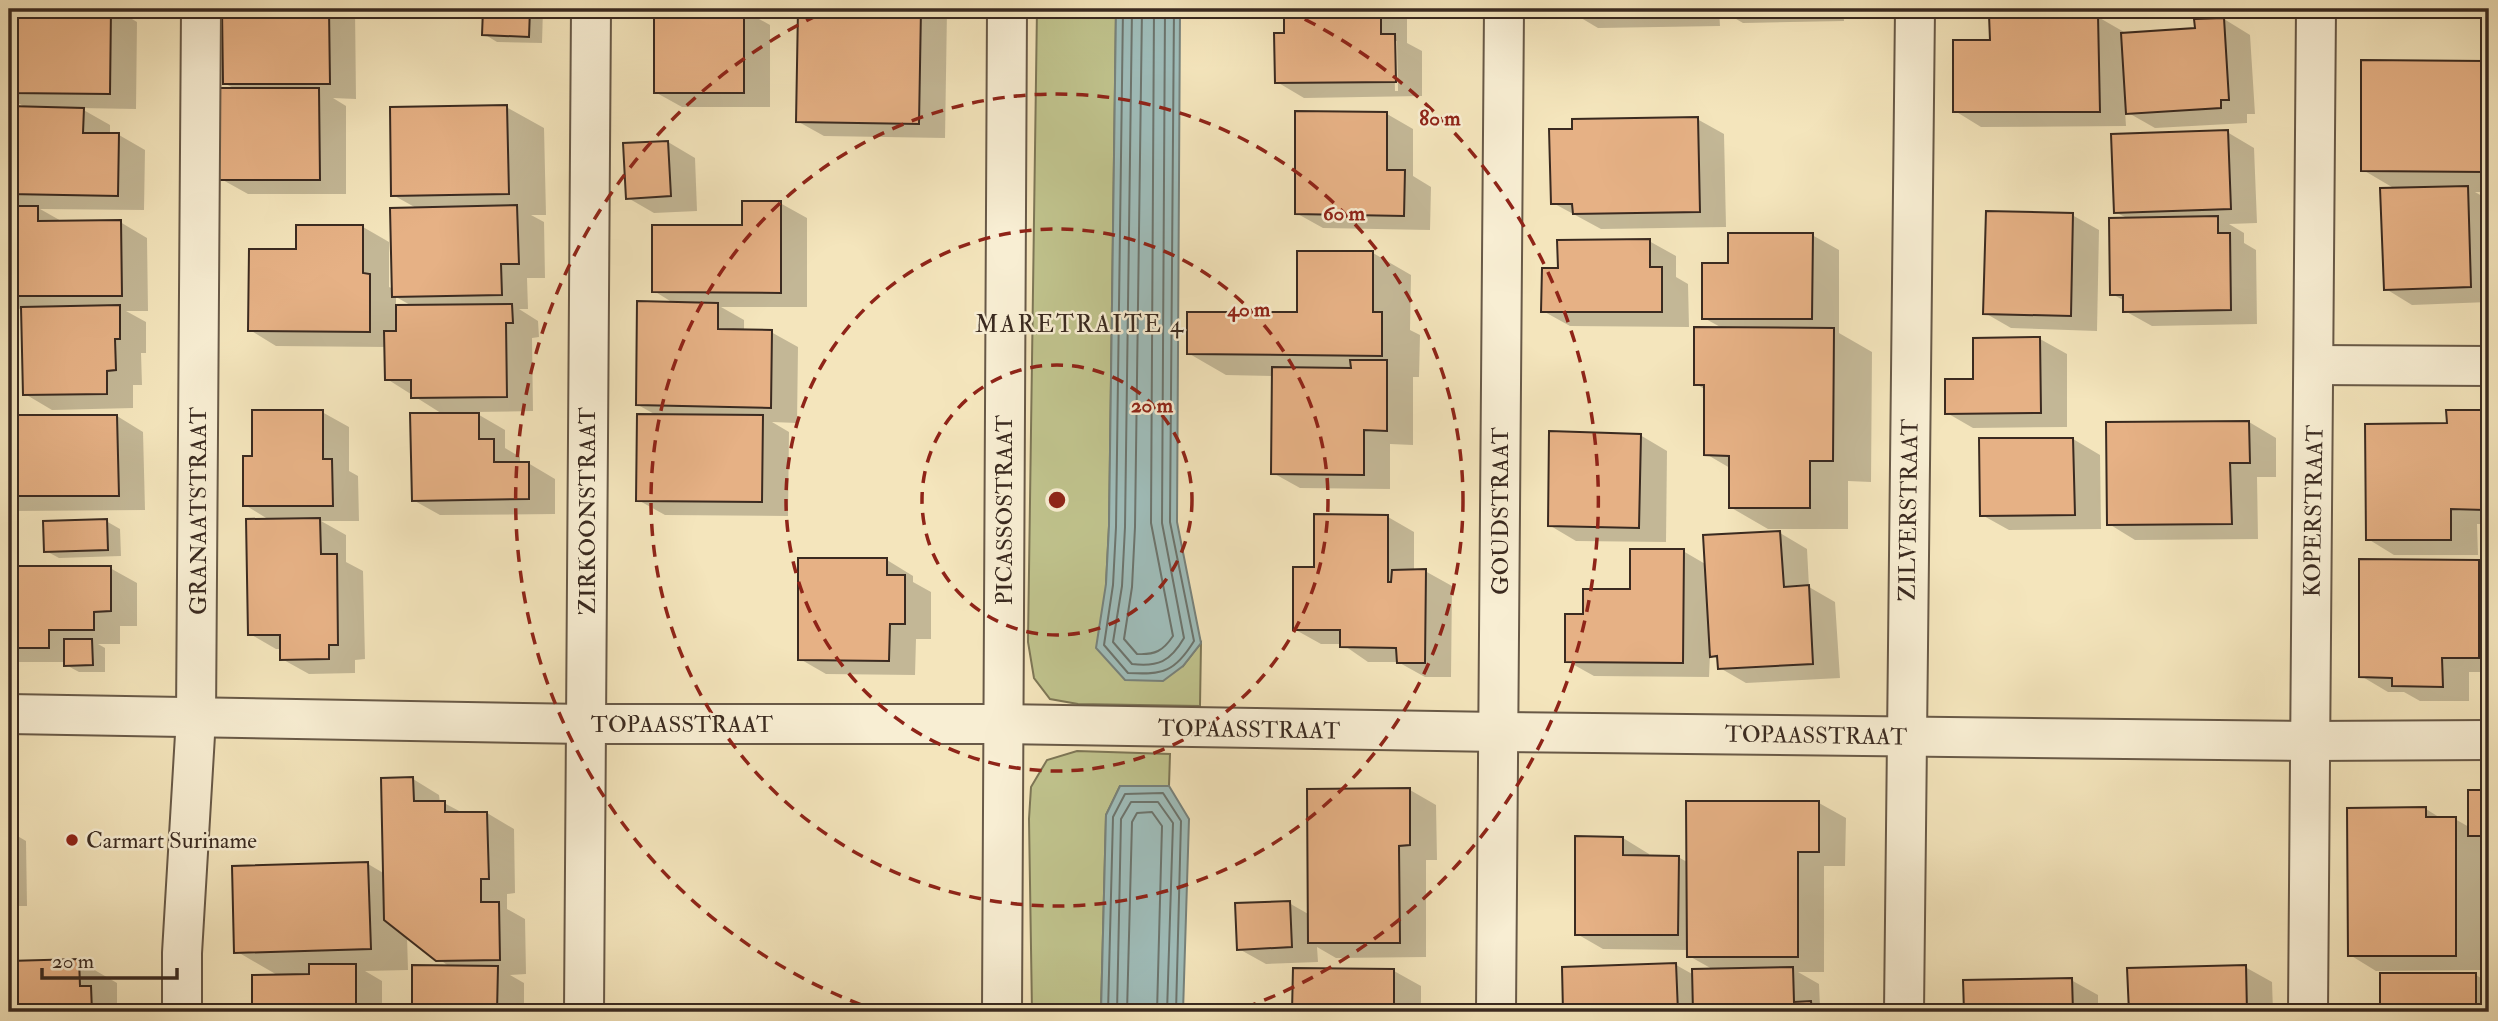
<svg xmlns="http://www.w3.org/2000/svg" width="2498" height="1021" font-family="'IM FELL Double Pica',serif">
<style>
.green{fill:#c0c38d;stroke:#7d7656;stroke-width:2}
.water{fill:#9fbdba;stroke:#77827c;stroke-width:2}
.shadow{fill:#0003;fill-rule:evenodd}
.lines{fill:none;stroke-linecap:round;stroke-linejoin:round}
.shore{stroke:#6c746d;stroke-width:2}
.building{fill:#e6b185;stroke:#3a2a20;stroke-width:2}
.street-casing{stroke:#685947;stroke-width:42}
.street{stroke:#f8eed3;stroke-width:38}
.ring{fill:none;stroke:#8f2418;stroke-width:3.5;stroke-dasharray:12 9}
.poi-dot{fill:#8f2418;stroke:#f8eed3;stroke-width:2.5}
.labels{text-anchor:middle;stroke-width:5;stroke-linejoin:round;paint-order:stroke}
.street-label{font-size:23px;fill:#3a2a20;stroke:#f8eed3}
.poi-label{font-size:23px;fill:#3a2a20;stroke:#f8eed3;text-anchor:start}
.neighbourhood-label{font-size:24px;letter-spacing:2px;fill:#3a2a20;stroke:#f8eed3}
.centre{fill:#8f2418;stroke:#f8eed3;stroke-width:3.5}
.ring-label{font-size:21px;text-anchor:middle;font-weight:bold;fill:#8f2418;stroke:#f8eed3;stroke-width:5;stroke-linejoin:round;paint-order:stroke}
</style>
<rect width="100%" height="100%" fill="#f4e5bc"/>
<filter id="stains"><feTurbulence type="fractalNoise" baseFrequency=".00286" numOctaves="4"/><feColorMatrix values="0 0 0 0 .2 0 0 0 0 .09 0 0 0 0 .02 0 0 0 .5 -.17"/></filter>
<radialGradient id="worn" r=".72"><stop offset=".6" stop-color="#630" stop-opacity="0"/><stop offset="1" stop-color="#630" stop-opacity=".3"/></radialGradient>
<g class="green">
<path d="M1037,9H1116L1109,526L1106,584L1183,666L1201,643L1200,706L1078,704L1050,699L1034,678L1028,642Z"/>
<path d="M1077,751L1170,754L1169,786H1120L1106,815L1101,1012H1032L1029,819L1031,787L1047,760Z"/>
</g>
<g class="water">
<path d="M1116,9H1180L1177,522L1201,643L1183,666L1163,681L1125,680L1096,648L1106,584L1109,526Z"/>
<path d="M1120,786H1169L1189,819L1183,1012H1101L1106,815Z"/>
</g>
<g class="shadow">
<path d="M9,9H128L117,10L137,22L136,109L80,108L110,125V135H119L145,150L144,210L40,209L63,222H120L147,238L148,311H126L146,322V353H141L142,385H133V408L52,410L25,394L23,310L9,305V208H17L9,203V108H27L9,98Z"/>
<path d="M244,9H355L356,99L333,98L346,106V194H248L221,179L237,90L224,83Z"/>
<path d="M395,9H450V13H403Z"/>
<path d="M485,9H543L542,43L497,42L484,34Z"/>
<path d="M655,9L743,10L770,25V107H682L655,92Z"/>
<path d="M799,9L947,10L945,138L824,136L797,121Z"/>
<path d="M1286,9H1407V43L1422,51V96L1304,98L1277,82L1286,35ZM1394,41H1397L1398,91H1395Z"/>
<path d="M1571,9H1843L1844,21L1743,23L1719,9L1720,26L1598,28L1571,12Z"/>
<path d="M2098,17L2124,32V34L2197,30L2224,19L2250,35L2255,114H2247V123L2155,128L2125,111L2126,126L1981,127L1955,111L1992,42Z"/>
<path d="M2485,63L2489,65V192H2475L2489,200V302L2412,305L2386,289L2397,190L2363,170Z"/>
<path d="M506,107L544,128L546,215H531L544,222L545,278H527L528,309H519L538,321L539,337L532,338L533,411L474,412L505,430V448L520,457V463H528L555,479V514L440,515L413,500L444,415L387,379L386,347L276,346L250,330L298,251L363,227L389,242V287L394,289L418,209L393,195ZM396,297L412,306H396Z"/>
<path d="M1387,114L1413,129V176L1431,187L1430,230L1323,228L1296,213Z"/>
<path d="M1697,119L1724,134L1726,227L1601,229L1553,203Z"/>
<path d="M2227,132L2254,148L2257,223L2229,224L2244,233V243L2256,250L2257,324L2152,326L2125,311V301L2112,294L2129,219L2115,212Z"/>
<path d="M668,142L695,158L697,211L654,213L628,198Z"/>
<path d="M780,203L807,218V307H721L744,320V331L771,332L798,347L797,423L772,422L789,432L788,516L665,515L638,500L658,416L638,405L675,304L654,291Z"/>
<path d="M2072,215L2099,230L2097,331L2011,328L1985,313Z"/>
<path d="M1812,235L1839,250V333L1872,352L1871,482L1848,481V529H1768L1730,507V468L1706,454V390L1696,384L1724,329L1704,318L1730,265Z"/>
<path d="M1649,241L1676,256V277L1688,284L1689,327L1570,326L1543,311L1560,270Z"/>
<path d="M1373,253L1411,275L1410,330L1420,335L1419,377H1413V445L1390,444V489L1300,488L1273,473L1274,376L1226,375L1188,353L1299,314Z"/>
<path d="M2040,339L2067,354V427L1973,428L1947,413L1975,381Z"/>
<path d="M322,412L349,427V471L358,476L359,521H321L346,535V562L363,571L365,659L355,660V673L309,674L282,659V649H276L250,634L271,521L245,505L254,458Z"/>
<path d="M2483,412L2489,415V524H2477L2478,555H2394L2368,539L2449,425Z"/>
<path d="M117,416L143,432L145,510L14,511L9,508V417Z"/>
<path d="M2249,422L2276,438V477H2257L2258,539L2135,540L2109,524Z"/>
<path d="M1640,435L1667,451L1666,542L1576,541L1549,525Z"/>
<path d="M2073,439L2100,455L2101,529L2009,530L1982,515Z"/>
<path d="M1388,517L1414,532V571H1425L1452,586L1451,677H1425L1398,662H1368L1342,644H1321L1294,629L1316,569Z"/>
<path d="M106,521L120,529L121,556L59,558L46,551Z"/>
<path d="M1780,533L1807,549L1809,587L1835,602L1840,678L1746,683L1720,668L1719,660L1710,654L1709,677L1594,676L1567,661L1585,616L1631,591L1683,551L1707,565Z"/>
<path d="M887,560L913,576V582L931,592V639H916L915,675L826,674L800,659Z"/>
<path d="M2479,561L2489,568V672H2469V701H2420L2404,692H2388L2361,676Z"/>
<path d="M9,568H110L137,583V626H120V644H98L105,648V672H79L66,665V662H15L9,658Z"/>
<path d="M413,779L439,795L440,803H444L463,813H487L514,829L515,893L507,894V909L525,919L526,974L510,975L524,983V1012H413L414,967H450L407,936L408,970L365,971L382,981V1012H254V977L279,976L236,951L368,864L385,874Z"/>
<path d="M1410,790L1436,805L1437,860H1426V957L1336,958L1317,947L1318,962L1266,964L1239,949L1289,903L1310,915Z"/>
<path d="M2470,792H2489V847L2482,842L2483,970L2376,971L2350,955L2426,809L2442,819H2455L2469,827Z"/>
<path d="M1688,803H1819L1846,818L1845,866H1824V972H1798L1819,984L1820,1008L1827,1012H1565L1563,968L1676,965L1694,975L1714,970L1689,956V950L1603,949L1577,934L1623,838L1649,854V857H1678L1689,863Z"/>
<path d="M9,831L26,841L27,906H9Z"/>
<path d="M79,961L117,983V1003L129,1010V1012H9V962Z"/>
<path d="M2245,967L2272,982L2273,1012H2130L2129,970Z"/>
<path d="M1295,970L1394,971L1421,986V1012H1294Z"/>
<path d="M2381,974L2476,975L2489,983V1012H2381Z"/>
<path d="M2071,980L2098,995V1012H1965V981Z"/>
</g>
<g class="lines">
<g class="shore">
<path d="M1123,9L1116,527L1113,585L1104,645L1128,673C1163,675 1175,672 1194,641L1170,522L1174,9"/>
<path d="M1132,9L1125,527L1122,586L1113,642L1132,664C1158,667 1170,662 1184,638L1162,523L1165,9"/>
<path d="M1142,9L1135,527L1132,587L1124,639L1137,654C1155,655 1163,651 1173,636L1151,523L1154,9"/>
<path d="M1108,1012L1113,817L1125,794L1163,793L1181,821L1176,1012"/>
<path d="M1117,1012L1121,819L1131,802H1158L1173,823L1167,1012"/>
<path d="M1127,1012L1132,822L1137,813L1152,812L1162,826L1157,1012"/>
</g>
</g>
<g class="building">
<path d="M9,9H111L110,94L9,93Z"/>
<path d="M222,9H329L330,84H223Z"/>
<path d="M483,9H530L529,37L482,35Z"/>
<rect x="654" y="9" width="90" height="84"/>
<path d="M798,9H921L919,124L796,122Z"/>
<path d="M1284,9H1381V34H1395L1396,82L1275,83L1274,33H1284Z"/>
<path d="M1569,9H1693V11L1569,13Z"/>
<path d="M1989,15H2098L2100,112H1953V40H1990Z"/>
<path d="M2224,18L2229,100H2221V108L2126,114L2121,33L2195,28L2194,19Z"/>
<path d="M2361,60L2486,61V172L2361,171Z"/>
<path d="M219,88H319L320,180H219Z"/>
<path d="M507,105L509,194L391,196L390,107Z"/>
<path d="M9,106L84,108L83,133H119L118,196L9,194Z"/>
<path d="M1295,111L1387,112V170H1405L1404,216L1295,214Z"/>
<path d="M1698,117L1700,212L1573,214L1572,204H1551L1549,129H1572V119Z"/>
<path d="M2228,130L2231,209L2114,213L2111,134Z"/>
<path d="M668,141L671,196L626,199L623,143Z"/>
<path d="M2468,186L2471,287L2384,290L2380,188Z"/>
<path d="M742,201H781V293L652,292V225H742Z"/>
<path d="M517,205L519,264H501L502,295L392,297L390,208Z"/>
<path d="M9,206H38V221L121,220L122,296H9Z"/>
<path d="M1986,211L2073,213L2071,316L1983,314Z"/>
<path d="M2218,216V233H2230L2231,310L2123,312V295H2110L2109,218Z"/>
<path d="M296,225H363V273L370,274V332L248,331L249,249H296Z"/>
<path d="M1728,233H1813L1812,319H1702V263H1728Z"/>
<path d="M1650,239V267H1662V312H1541L1542,268H1558L1557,240Z"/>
<path d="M1297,251H1373V312H1382V356L1187,354V312H1297Z"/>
<path d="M637,301L718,303V329L772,330L771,408L636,405Z"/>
<path d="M512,304L513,323H506L507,397L411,398V380H385L384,331H396V305Z"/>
<path d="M120,305V339H115L116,370L107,371V394L23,395L21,307Z"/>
<path d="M1694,327L1834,328L1833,461H1810V508H1729V456L1704,455V385H1694Z"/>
<path d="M2040,337L2041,413L1945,414V379H1973V338Z"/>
<path d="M1350,360H1387V431L1364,430V475L1271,474L1272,367L1351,368Z"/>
<path d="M252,410H323V459H332L333,506H243V456H252Z"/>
<path d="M2446,410H2483L2485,510L2451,509V540H2366L2365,424L2447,423Z"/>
<path d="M410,413H479V439H494V462H529V499L412,501Z"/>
<path d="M637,414L763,415L762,502L636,501Z"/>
<path d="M9,415H117L119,496H9Z"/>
<path d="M2249,421L2250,463H2230L2232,524L2107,525L2106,422Z"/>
<path d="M1549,431L1641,434L1639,528L1548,526Z"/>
<path d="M1979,438H2073L2075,515L1980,516Z"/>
<path d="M1314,514L1388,515V582H1391L1392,570L1426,569L1425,663H1397L1396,648L1340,647V630H1293V567H1314Z"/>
<path d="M320,518L321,554H337L338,645H329V659L280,660V635H248L246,519Z"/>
<path d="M107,519L108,550L44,552L43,521Z"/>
<path d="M1780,531L1784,587L1809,585L1813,664L1718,669L1717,656L1710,657L1703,535Z"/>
<path d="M1630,549H1684L1683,663L1565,662V614H1583V589H1630Z"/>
<rect x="2488" y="552" width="1" height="135"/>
<path d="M798,558H887V575H905V624H890L889,661L798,660Z"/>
<path d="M2359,559L2479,560V658H2442L2443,687L2392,686V678L2359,677Z"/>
<path d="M9,566H111V611L94,612V630H49V648H9Z"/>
<path d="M64,639H92L93,665L64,666Z"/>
<path d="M413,777L414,801H445V812H487L489,879H481V902H499L500,960L436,961L384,920L381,778Z"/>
<path d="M1410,788V845L1399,846L1400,943H1308L1307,789Z"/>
<rect x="2468" y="790" width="21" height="46"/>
<path d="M1686,801H1819V852H1798V957H1687Z"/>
<path d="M2426,807V817H2456V956H2348L2347,808Z"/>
<path d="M1575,836L1623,837V855L1679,856L1678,935H1575Z"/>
<path d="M368,862L371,949L234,953L232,866Z"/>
<path d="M1290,901L1292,947L1237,950L1235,903Z"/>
<path d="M79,959L80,986H91L92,1012H9V961Z"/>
<path d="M1676,963L1678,1012H1563L1562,967Z"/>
<path d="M309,964H356V1012H252V975L309,974Z"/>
<path d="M412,965L498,966L497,1012H412Z"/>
<path d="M2246,965L2247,1012H2129L2127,968Z"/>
<path d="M1793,967L1794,1002L1811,1001L1812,1012H1693L1692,969Z"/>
<path d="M1293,968L1394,969V1012H1292Z"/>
<rect x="2380" y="973" width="96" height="39"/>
<path d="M2072,978L2073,1012H1964L1963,980Z"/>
</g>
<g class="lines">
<defs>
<g id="street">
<path d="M2315,365L2489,366"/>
<path d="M9,714L586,724H1002L1498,732L2311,741L2489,740"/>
<path d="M182,1012V953L196,718L201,9"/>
<path d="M584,1012L591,9"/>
<path d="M1002,1012L1007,9"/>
<path d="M1496,1012L1504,9"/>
<path d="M1904,1012L1915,9"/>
<path d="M2308,1012L2316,9"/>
</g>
</defs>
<use href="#street" class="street-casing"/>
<use href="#street" class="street"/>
</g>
<g class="ring">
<circle cx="1057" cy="500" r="135"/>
<circle cx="1057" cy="500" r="271"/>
<circle cx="1057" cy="500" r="406"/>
<path d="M881 1012A541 541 0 0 1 828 10M1286 10A541 541 0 0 1 1233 1012"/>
</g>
<circle class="poi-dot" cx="72" cy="840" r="7"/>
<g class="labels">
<g class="street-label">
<text transform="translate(1004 510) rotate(-90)" y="8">PICASSOSTRAAT</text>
<text transform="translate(1908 510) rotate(-89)" y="8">ZILVERSTRAAT</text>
<text transform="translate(198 511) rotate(-90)" y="8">GRANAATSTRAAT</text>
<text transform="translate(587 511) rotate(-90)" y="8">ZIRKOONSTRAAT</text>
<text transform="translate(1500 511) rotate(-90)" y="8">GOUDSTRAAT</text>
<text transform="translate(2313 511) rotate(-89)" y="8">KOPERSTRAAT</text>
<text x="682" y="732">TOPAASSTRAAT</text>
<text transform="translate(1249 729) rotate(1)" y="8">TOPAASSTRAAT</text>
<text transform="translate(1816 735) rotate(1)" y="8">TOPAASSTRAAT</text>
</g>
<g class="poi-label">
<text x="86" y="848">Carmart Suriname</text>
</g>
<g class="neighbourhood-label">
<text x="1080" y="332">MARETRAITE 4</text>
</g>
</g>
<circle cx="1057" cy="500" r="10" class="centre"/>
<g class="ring-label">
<text x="1440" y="125">80 m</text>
<text x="1344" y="220">60 m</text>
<text x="1249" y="316">40 m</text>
<text x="1152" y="412">20 m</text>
</g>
<rect width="2498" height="1021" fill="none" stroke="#f4e5bc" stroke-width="35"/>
<rect x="10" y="10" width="2477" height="1000" fill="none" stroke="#3a2a20" stroke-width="3.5"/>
<rect x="18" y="18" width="2463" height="986" fill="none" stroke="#3a2a20" stroke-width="2"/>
<path d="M42 968v10h135v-10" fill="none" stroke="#3a2a20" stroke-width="3.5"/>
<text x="52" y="968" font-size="21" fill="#3a2a20" stroke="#f8eed3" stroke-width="5" paint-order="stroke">20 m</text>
<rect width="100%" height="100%" filter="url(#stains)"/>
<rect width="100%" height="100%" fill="url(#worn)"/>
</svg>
